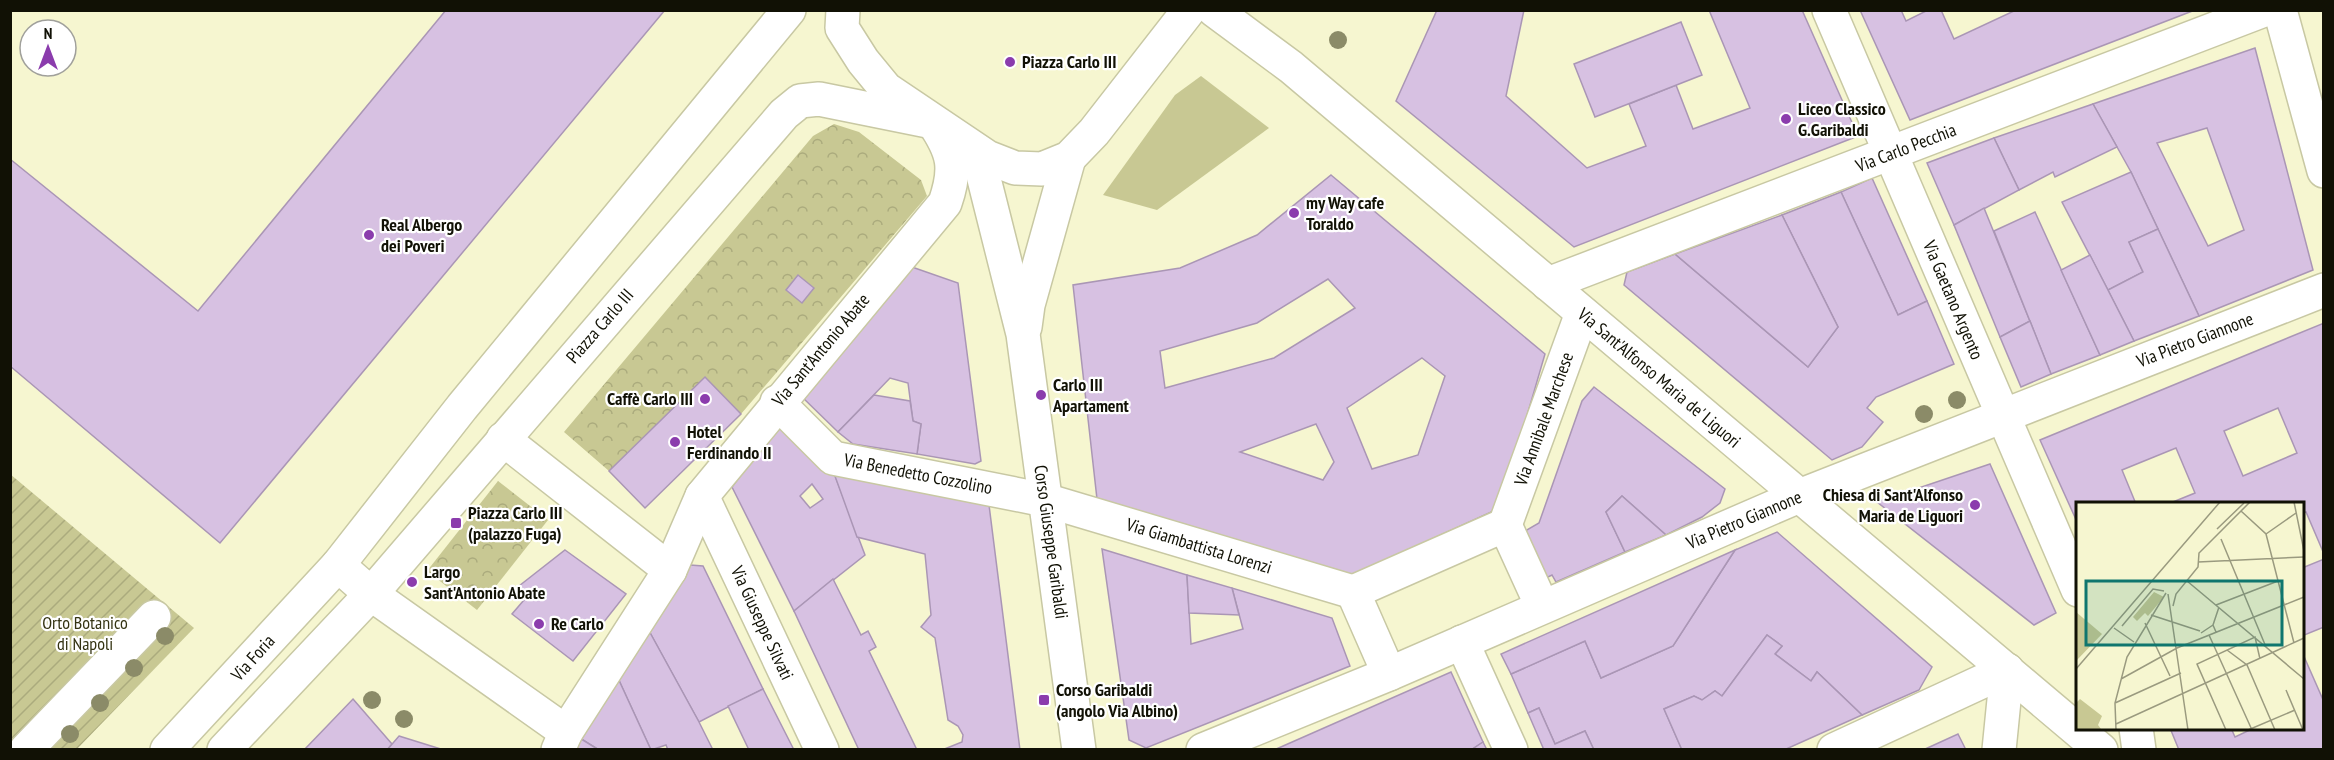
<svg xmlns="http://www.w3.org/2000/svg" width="2334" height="760" font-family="'PT Sans Narrow',sans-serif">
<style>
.grass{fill:#c8c893}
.park{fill:url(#park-crowns);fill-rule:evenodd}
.garden{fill:url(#garden-furrows)}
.building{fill:#d7c1e2;stroke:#aa96b5;stroke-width:1.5;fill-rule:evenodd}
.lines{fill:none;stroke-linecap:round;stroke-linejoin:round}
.minor-casing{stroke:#c8c8a3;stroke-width:36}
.major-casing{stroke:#c8c8a3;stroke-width:36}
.minor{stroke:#fff;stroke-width:33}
.major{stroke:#fff;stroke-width:33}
.tree{fill:#8b8b68}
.poi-dot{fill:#8b3cad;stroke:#fff;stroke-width:2}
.labels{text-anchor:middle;stroke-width:4.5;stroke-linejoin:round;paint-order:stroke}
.poi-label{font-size:18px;font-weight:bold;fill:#111105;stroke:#fff;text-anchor:start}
.street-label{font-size:18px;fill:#111105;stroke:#fff}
.park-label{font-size:18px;fill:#343312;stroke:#fff}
.inset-road{fill:none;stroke:#9a9a7f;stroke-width:1.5}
.view{fill:#0f766e;fill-opacity:0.15;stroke:#0f766e;stroke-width:3}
.inset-edge{fill:none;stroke:#111105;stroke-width:3}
</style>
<defs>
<pattern id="park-crowns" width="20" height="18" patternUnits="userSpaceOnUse" patternTransform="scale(1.5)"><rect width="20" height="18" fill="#c8c893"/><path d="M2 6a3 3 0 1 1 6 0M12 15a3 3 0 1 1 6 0" fill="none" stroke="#abab7d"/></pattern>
<pattern id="garden-furrows" width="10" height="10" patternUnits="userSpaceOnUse" patternTransform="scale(1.5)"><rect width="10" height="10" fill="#c8c893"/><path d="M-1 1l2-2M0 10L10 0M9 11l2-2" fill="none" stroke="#abab7d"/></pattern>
</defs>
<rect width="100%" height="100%" fill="#f6f6d0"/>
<path class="grass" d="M1201,76L1269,128L1157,210L1103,195L1175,95Z"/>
<g class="park">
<path d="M834,124L859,132L921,180L927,196L741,414L705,377L609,471L564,432L813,136ZM798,276L814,288L802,303L786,290Z"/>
<path d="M498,481L548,520L477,610L427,571Z"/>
</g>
<path class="garden" d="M10,474L194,628L77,749H11Z"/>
<g class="building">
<path d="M446,10H665L220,543L10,366V159L198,311Z"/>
<path d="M1437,10H1524L1506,96L1587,168L1646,146L1629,104L1676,85L1693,129L1750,108L1709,10H1802L1858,136L1574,247L1396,101Z"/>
<path d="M1860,10H1901L1906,21L1928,10H1941L1954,39L2016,10H2195L1910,120Z"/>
<path d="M1681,22L1702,75L1595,117L1574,64Z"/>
<path d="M2255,48L2313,270L2199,316L2131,172L2093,104ZM2207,128L2244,230L2208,246L2157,143Z"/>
<path d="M2093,104L2117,147L2055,177L2053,172L2019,190L1994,138Z"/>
<path d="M1994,138L2019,190L1954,225L1927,163Z"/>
<path d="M2131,172L2158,229L2129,242L2143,272L2108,290L2062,202Z"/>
<path d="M1331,175L1545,354L1500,508L1349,577L1097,499L1073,285L1180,268L1257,235ZM1328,279L1355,308L1274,358L1165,388L1160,351L1257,323ZM1422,358L1445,376L1418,455L1372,469L1347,408ZM1316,424L1334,462L1323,480L1240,452Z"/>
<path d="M1872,178L1927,301L1898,315L1841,192Z"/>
<path d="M1841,192L1898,315L1927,301L1954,364L1876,397L1867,408L1883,422L1862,447L1832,460L1624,285L1627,272L1675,254L1808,367L1838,327L1782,215Z"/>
<path d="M1984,208L2030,321L2000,337L1954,225Z"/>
<path d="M2035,212L2100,355L2051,374L1994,231Z"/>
<path d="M1782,215L1838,327L1808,367L1675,254Z"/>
<path d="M2158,229L2199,316L2134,341L2108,290L2143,272L2129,242Z"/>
<path d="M2090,255L2134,341L2100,355L2061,270Z"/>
<path d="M909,266L958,283L981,461L975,464L917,454L921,424L913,421L908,383L890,378L838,432L800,395Z"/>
<path d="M798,275L814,288L802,303L786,290Z"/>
<path d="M2030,321L2051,374L2021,387L2000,337Z"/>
<path d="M2324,323V554L2306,512L2302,513V504H2168L2195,493L2176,448L2122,470L2136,504H2078V524L2040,440ZM2278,408L2297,453L2243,476L2224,431Z"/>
<path d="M705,377L741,414L645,508L609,471Z"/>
<path d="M1594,387L1725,489L1720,503L1702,517L1666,535L1622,496L1606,512L1625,552L1556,582L1552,575L1546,578L1525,531L1539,523L1582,401Z"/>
<path d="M874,395L910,401L913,421L921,424L917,454L853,444L838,432Z"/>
<path d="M780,421L831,465L865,555L794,611L732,487ZM812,484L823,499L810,508L800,496Z"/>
<path d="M1990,464L2056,613L2034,625L1877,502Z"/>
<path d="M831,465L988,497L1020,750H942L962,742L963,735L958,726L948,720L935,638L921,627L931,615L925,554L857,537Z"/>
<path d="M1622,496L1666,535L1625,552L1606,512Z"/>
<path d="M1777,532L1932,667L1919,690L1862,715L1817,672L1811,681L1775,654L1782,646L1767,635L1722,696L1715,691L1702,700L1694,696L1664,709L1682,750H1594L1585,731L1555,744L1539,708L1528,713L1511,674L1585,641L1601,678L1673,646L1735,550Z"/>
<path d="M1102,549L1187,575L1191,644L1243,629L1232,588L1332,618L1350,666L1146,748L1129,740Z"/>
<path d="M565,550L626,594L573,661L512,614L524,600L510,593Z"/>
<path d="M1735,550L1673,646L1601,678L1585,641L1511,674L1501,654Z"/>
<path d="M2324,559V627L2302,636V568Z"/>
<path d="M690,565L703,566L763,689L699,722L648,629Z"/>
<path d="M1187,575L1232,588L1239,615L1189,613Z"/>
<path d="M833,579L861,635L868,631L876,647L869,651L917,750H859L794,611Z"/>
<path d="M648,629L699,722L713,750H668L666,745L651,750L617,676Z"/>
<path d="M1767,635L1782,646L1775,654L1811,681L1817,672L1862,715L1784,750H1682L1664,709L1694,696L1702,700L1715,691L1722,696Z"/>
<path d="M2302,652L2324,702V750H2179L2170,728H2231L2235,737L2254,728H2302Z"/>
<path d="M1451,672L1483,742L1471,750H1274Z"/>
<path d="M617,676L651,750H599L578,737Z"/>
<path d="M763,689L794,750H749L728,706Z"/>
<path d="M353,699L392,744L387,750H304Z"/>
<path d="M1539,708L1555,744L1585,731L1594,750H1544L1528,713Z"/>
<path d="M1958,734L1966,750H1923Z"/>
<path d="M399,736L444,750H387Z"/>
<path d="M578,737L599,750H572Z"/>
<path d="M1483,742L1487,750H1471Z"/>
</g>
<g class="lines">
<defs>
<g id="minor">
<path d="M1214,10L1291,67L2101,750"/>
<path d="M1829,10L2078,590"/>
<path d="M2280,10L2324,171"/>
<path d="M1548,284L2264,10"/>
<path d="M777,402L833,458L1045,500L1353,592"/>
<path d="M503,439L670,570"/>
<path d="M702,496L822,750"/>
<path d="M1505,525L1582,313"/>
<path d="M338,565L371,594L566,732"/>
<path d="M1462,642L1511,750"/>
<path d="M1389,674L1353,592L1505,525L1542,606"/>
<path d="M2136,728L2139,750"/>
<path d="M26,750L154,617"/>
<path d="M558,750L566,732L670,570L702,496L945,203C957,168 954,153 933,122"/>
<path d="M1203,750L1389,674L1799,496L2324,290"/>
<path d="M1834,750L2007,670"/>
<path d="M1999,750L2007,670"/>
</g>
<g id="major">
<path d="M843,10L842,28L863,61L886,89L987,157L1015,168L1042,169L1069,158L1094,132L1189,10"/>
<path d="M977,151L1023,334L1079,750"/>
<path d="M1025,327L1028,305L1069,158"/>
<path d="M167,750L338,565L462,407L789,10"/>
<path d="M224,750L371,594L784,114L800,101L819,99L933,122"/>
</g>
</defs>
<use href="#minor" class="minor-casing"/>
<use href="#major" class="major-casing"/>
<use href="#minor" class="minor"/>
<use href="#major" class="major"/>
</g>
<g class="tree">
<circle cx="1338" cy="40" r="9"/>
<circle cx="1957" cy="400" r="9"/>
<circle cx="1924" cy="414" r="9"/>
<circle cx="165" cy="636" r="9"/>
<circle cx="134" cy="668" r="9"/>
<circle cx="372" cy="700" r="9"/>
<circle cx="100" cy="703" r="9"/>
<circle cx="404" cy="719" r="9"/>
<circle cx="70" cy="734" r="9"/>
</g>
<g class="poi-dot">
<circle cx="1010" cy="62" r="6"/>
<circle cx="1786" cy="119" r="6"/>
<circle cx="1294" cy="213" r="6"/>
<circle cx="369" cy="235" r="6"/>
<circle cx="1041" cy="395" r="6"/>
<circle cx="705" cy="399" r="6"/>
<circle cx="675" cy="442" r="6"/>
<circle cx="1975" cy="505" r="6"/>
<rect x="450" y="517" width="12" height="12" rx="3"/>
<circle cx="412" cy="582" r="6"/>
<circle cx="539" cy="624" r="6"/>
<rect x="1038" y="694" width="12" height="12" rx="3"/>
</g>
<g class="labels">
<g class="poi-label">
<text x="1022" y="68">Piazza Carlo III</text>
<text x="1798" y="115">Liceo Classico<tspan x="1798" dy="21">G.Garibaldi</tspan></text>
<text x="1306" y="209">my Way cafe<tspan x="1306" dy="21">Toraldo</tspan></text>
<text x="381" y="231">Real Albergo<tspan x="381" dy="21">dei Poveri</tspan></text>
<text x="1053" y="391">Carlo III<tspan x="1053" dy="21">Apartament</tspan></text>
<text x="693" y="405" text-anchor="end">Caffè Carlo III</text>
<text x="687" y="438">Hotel<tspan x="687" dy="21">Ferdinando II</tspan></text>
<text x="1963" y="501" text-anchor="end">Chiesa di Sant'Alfonso<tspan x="1963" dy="21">Maria de Liguori</tspan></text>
<text x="468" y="519">Piazza Carlo III<tspan x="468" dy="21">(palazzo Fuga)</tspan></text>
<text x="424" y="578">Largo<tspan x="424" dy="21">Sant'Antonio Abate</tspan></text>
<text x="551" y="630">Re Carlo</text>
<text x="1056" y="696">Corso Garibaldi<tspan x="1056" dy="21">(angolo Via Albino)</tspan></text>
</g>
<g class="street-label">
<text transform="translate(1906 148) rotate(-21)" y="6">Via Carlo Pecchia</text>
<text transform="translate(1953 300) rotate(67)" y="6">Via Gaetano Argento</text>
<text transform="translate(600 326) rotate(-49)" y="6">Piazza Carlo III</text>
<text transform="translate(2195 340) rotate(-21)" y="6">Via Pietro Giannone</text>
<text transform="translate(821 350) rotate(-50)" y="6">Via Sant'Antonio Abate</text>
<text transform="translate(1659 378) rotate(40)" y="6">Via Sant'Alfonso Maria de' Liguori</text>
<text transform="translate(1544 419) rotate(-70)" y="6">Via Annibale Marchese</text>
<text transform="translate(918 474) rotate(11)" y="6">Via Benedetto Cozzolino</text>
<text transform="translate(1744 520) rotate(-23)" y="6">Via Pietro Giannone</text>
<text transform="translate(1051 542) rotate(82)" y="6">Corso Giuseppe Garibaldi</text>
<text transform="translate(1199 546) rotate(17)" y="6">Via Giambattista Lorenzi</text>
<text transform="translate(762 623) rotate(65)" y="6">Via Giuseppe Silvati</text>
<text transform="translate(253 658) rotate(-48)" y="6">Via Foria</text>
</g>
<g class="park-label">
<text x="85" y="629">Orto Botanico<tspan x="85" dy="21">di Napoli</tspan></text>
</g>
</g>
<g transform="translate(2076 502)">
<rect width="228" height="228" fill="#f6f6d0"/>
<path d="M78,90L88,95L72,114L69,111L61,119L57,115ZM4,197L26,214L22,223L25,227L0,228V201Z" fill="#c8c893"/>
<path d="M0,110L26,132L0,159Z" fill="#c8c893"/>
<path class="inset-road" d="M218,0L228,49M165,9L190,32L218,141M141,27L168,1M190,32L220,11M145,37L190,145M122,60L228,55M111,79L228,177M92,92L112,228M140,103L202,79M97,104L100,92L122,65L123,51L174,0M75,113L124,129M69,121L94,174M137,123L143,105M46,124L77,87L88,89M38,126L58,140M125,131L137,123L140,130M133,133L176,228M151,148L171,163L199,228M0,167L144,0M45,177L101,146L228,95M210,188L227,228M39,201L105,171M40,222L228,136M40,228L39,201L51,155L90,91M150,228L121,162L179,135L184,157M172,228L219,208"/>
<path class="view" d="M10,79H206V143H10Z"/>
<rect width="228" height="228" class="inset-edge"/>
</g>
<rect width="2334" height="760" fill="none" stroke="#111105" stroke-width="24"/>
<g transform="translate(48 48)"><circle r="28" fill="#ffffff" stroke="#a0a09b" stroke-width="1.5"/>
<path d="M0-4.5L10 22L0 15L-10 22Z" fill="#8b3cad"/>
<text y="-9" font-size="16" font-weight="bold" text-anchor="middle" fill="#111105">N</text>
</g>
</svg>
